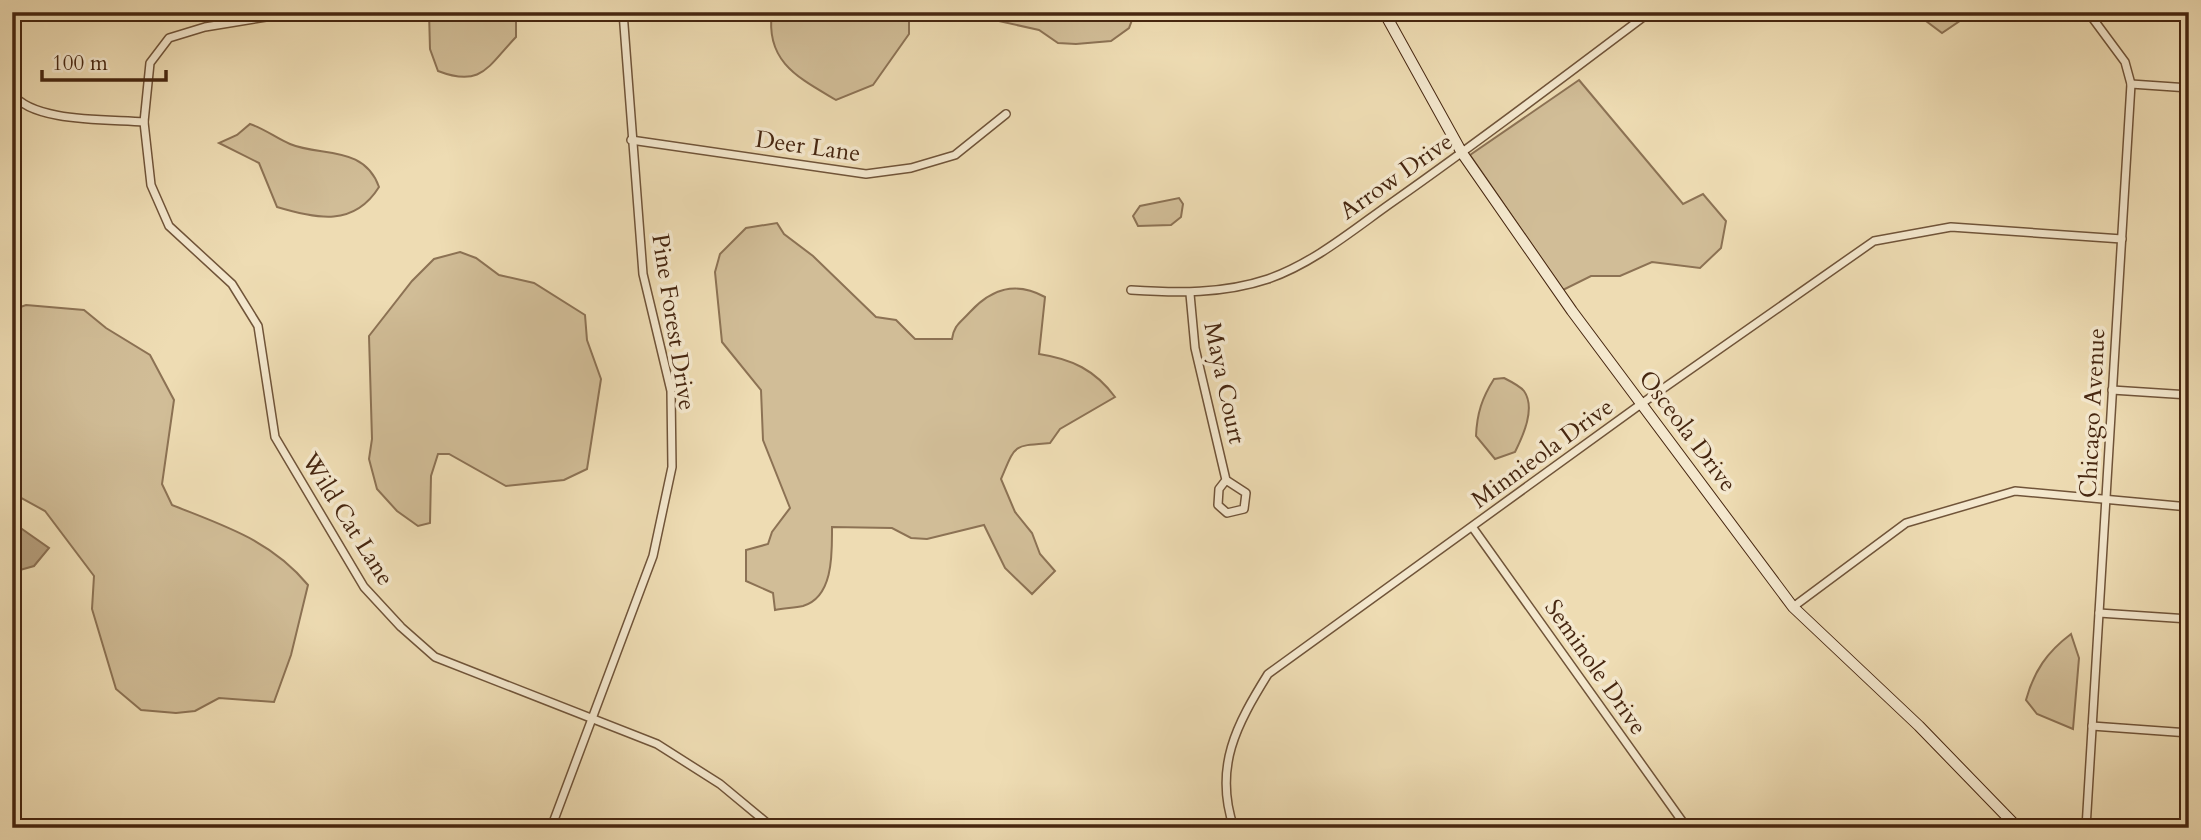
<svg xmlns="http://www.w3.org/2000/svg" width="2201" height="840" font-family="Cardo,serif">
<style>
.green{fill:#d1bd97;stroke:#8c7254;stroke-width:2}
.water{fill:#b59e7c;stroke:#896e51;stroke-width:2}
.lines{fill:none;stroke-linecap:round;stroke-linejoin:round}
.street-casing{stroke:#705439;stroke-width:10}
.secondary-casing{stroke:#462610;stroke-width:12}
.street{stroke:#f4e8ce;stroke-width:7}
.secondary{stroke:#f4e8ce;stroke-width:10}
.labels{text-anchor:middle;stroke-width:7;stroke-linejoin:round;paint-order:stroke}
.street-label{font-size:24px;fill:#462610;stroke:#f4e8ce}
</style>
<rect width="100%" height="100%" fill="#eedcb3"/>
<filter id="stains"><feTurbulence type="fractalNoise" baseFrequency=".00286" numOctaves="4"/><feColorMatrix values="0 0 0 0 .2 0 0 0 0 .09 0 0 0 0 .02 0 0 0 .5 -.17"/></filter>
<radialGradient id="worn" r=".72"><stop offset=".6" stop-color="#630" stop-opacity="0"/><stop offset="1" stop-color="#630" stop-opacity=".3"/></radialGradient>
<g class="green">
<path d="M429,12H516V37C488,66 482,88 438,71L430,49Z"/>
<path d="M772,12H909V34L873,85L836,100C799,78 765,62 772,12Z"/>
<path d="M958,12H1135L1129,28L1111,41L1076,44L1058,43L1039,30Z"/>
<path d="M1914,12H1973L1942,33Z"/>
<path d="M1579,80L1683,204L1703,194L1726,221L1721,248L1700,268L1652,262L1620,276H1591L1563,290L1470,155Z"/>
<path d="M250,124C265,129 276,138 290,144C321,157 364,145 379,187C354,227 317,219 277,207L259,163L219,143L237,135Z"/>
<path d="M1179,198L1183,204L1181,217L1171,225L1138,226L1133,216L1140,206Z"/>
<path d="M777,223L784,234L813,256L876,317L896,320L915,339H952C954,325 960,323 970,312C992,288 1016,281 1045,297L1039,354C1072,359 1095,370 1115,397L1060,429L1050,443C1012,446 1016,444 1001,479L1015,512L1032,533L1040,554L1055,571L1032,594L1005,568L984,525L927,539L911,538L892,528L832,527C832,552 834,597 803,606C794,608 784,608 775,610L773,593L746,581V550L768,544L772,532L790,508L763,440L761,390L722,342L715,272L720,254L746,228Z"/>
<path d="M460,252L476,258L499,275L534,283L585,315L587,340L601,379L587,469L564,480L506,486L449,454H438L431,476L430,523L418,526L397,511L377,489L369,459L372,439L369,336L412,281L434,259Z"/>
<path d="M26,305L84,310L106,328L150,355L174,400L162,484L172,505C224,526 271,540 308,585L291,655L274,702L219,698L195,711L176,713L141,710L116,689L92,609L94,576L45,511L12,493V310Z"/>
<path d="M1504,378C1510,381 1520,386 1524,391C1536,408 1523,436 1515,452L1495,459L1476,436C1477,413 1482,398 1494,379Z"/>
<path d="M2071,634L2079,658L2073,729L2037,714L2026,700C2034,671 2047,652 2071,634Z"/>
</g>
<path class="water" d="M12,522L49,548L34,566L13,572Z"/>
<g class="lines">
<defs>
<g id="street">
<path d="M297,12L205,27L169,38L150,63L144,122L151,185L169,226L232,284L258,326L275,437L364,587L401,627L435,657L657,744L720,784L773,828"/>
<path d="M2131,84L2189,88"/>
<path d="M12,93C32,123 110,119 144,122"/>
<path d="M631,140L866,174L911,168L955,155L1006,114"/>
<path d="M1131,290C1177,293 1223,294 1268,279C1314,263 1354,229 1394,201C1481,140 1565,76 1650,12"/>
<path d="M1190,294L1195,348L1226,480L1246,493L1244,509L1227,513L1218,505L1219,489L1226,480"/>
<path d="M2112,390L2189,395"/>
<path d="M1473,528L1687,828"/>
<path d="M1793,607L1906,523L2015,491L2189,507"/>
<path d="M2099,613L2189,619"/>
<path d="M2092,726L2189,733"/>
<path d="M551,828L653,556L672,467L671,391L643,274L623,12"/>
<path d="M1234,828C1213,767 1237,724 1268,674L1641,404L1874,241L1951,227L2122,239"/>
<path d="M2086,828L2131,84L2125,62L2088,12"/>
</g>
<path id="secondary" d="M1384,12L1462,153L1572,311L1793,607L1919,726L2018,828"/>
</defs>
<use href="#street" class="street-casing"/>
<use href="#secondary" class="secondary-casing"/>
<use href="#street" class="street"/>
<use href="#secondary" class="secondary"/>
</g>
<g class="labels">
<g class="street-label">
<text transform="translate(808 146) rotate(8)" y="8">Deer Lane</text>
<text transform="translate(1396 176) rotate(-35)" y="8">Arrow Drive</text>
<text transform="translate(674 322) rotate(81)" y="8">Pine Forest Drive</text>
<text transform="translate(1225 383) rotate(78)" y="8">Maya Court</text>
<text transform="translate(2092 413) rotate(-87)" y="8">Chicago Avenue</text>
<text transform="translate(1688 431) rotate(53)" y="8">Osceola Drive</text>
<text transform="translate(1542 453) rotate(-36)" y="8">Minnieola Drive</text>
<text transform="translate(348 519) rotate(58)" y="8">Wild Cat Lane</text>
<text transform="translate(1596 667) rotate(55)" y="8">Seminole Drive</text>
</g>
</g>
<rect width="2201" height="840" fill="none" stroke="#eedcb3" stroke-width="42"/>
<rect x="14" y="14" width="2173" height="812" fill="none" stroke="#462610" stroke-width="3.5"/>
<rect x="21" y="21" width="2159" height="798" fill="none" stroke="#462610" stroke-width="2"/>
<path d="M42 70v10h124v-10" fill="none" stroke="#462610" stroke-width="3.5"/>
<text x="52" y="70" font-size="21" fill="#462610" stroke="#f4e8ce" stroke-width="5" paint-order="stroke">100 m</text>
<rect width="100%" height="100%" filter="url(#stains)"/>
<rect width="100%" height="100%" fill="url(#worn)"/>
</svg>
